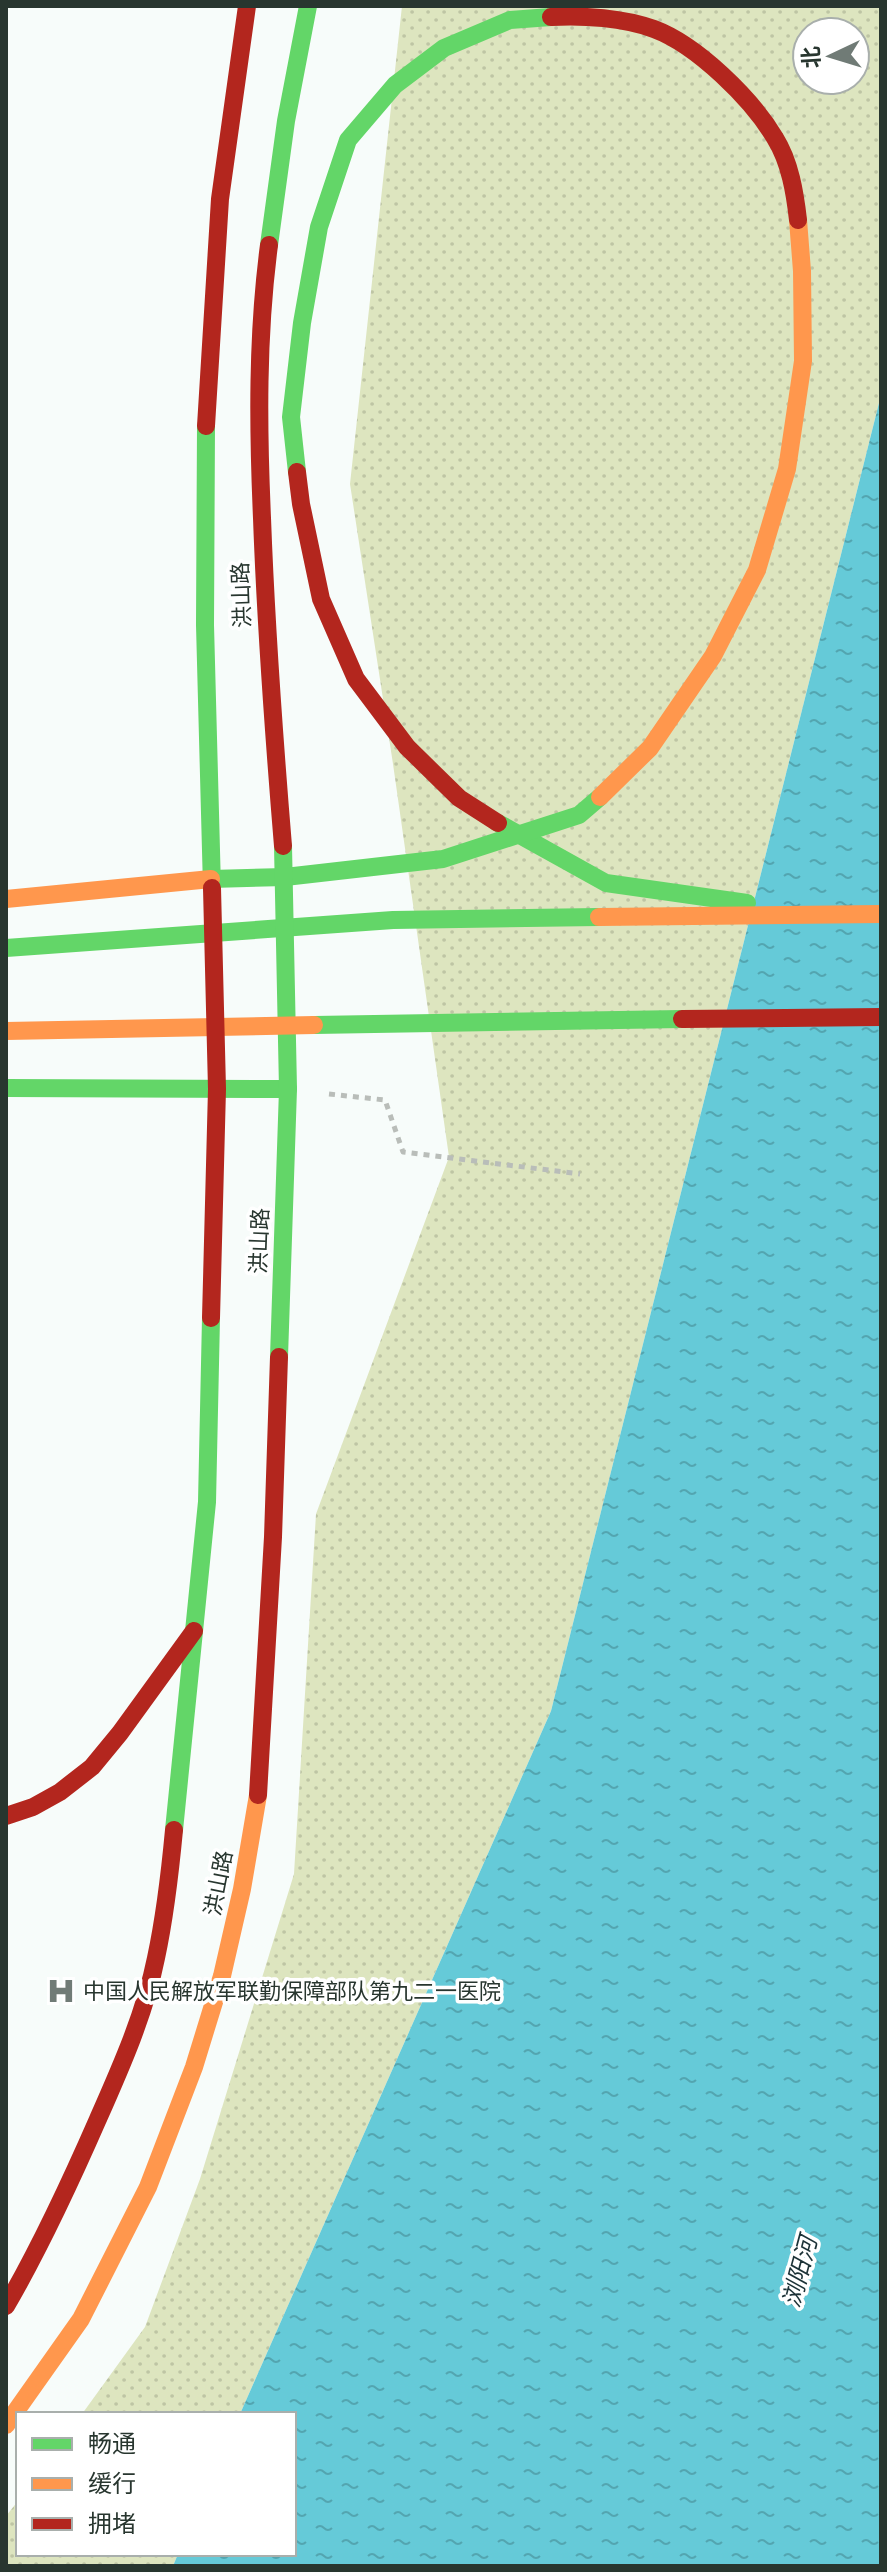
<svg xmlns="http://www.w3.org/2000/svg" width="887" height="2572" font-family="Barlow,'Noto Sans SC',sans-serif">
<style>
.park{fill:url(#park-dots);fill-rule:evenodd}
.water{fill:url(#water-ripples)}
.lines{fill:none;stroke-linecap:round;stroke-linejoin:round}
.path{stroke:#b9bdb9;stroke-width:5;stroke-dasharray:6 6;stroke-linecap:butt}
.fast{stroke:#63d668;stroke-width:18}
.slow{stroke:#ff974d;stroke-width:18}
.jam{stroke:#b3261e;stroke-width:18}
.labels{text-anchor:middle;stroke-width:7;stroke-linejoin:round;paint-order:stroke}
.street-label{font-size:22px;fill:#28362f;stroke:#fff}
.poi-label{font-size:22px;fill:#28362f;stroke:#fff;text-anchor:start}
.water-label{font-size:24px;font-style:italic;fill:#1c3237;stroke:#fff}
</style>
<defs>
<pattern id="park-dots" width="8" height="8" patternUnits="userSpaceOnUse" patternTransform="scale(2)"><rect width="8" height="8" fill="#dde5bf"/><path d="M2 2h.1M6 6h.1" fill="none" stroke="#bec5a4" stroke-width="1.8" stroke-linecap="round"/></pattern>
<pattern id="water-ripples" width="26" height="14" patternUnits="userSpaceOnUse" patternTransform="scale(2)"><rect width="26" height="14" fill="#65cad8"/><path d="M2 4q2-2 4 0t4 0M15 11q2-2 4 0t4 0" fill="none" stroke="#53a5b0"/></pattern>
</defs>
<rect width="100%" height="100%" fill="#f7fcfa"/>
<g class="park">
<path d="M402,6H881V395L551,1711L240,2414H82L145,2327L200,2179L294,1874L316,1514L449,1157L393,764L350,484ZM807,32H855V80H807Z"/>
<path d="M18,2501V2554H178L173,2566H6V2516Z"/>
</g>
<path class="water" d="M881,395V2566H173L178,2554H294V2414H240L551,1711Z"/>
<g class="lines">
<path class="path" d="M329,1094L385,1100L403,1152L580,1174"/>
<g class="fast">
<path d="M269,245L286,121L308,6"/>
<path d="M206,426L205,625L212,888"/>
<path d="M297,472L291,417L302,323L319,227L348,140L395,85L444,48L510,20L551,17"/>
<path d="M498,823L606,883L747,903"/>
<path d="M211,879L285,877L443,859L579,815L600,797"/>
<path d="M6,948L393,920L599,917"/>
<path d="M314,1025L682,1019"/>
<path d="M6,1088L288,1089"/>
<path d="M279,1357L288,1089L283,846"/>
<path d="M174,1830L207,1502L211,1318"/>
</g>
<g class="slow">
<path d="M600,797L650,748L713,656L757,570L787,469L803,361L802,271L798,220"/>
<path d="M6,899L211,879"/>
<path d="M599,917L881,914"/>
<path d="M6,1031L314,1025"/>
<path d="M6,2425L81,2319L148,2187L194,2067L222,1976L242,1889L258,1795"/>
</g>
<g class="jam">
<path d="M551,17C583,15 624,18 654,29C697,45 752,99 775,138C790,162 795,193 798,220"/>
<path d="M269,245C257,336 258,427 262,518C266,628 274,737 283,846"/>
<path d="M206,426L220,199L247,6"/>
<path d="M297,472L301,504L321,599L356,679L407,747L459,798L498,823"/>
<path d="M682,1019L881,1017"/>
<path d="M211,1318L217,1089L212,888"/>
<path d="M258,1795L273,1537L279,1357"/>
<path d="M6,1816L33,1807L60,1792L92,1767L120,1733L194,1631"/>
<path d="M6,2306C41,2246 70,2183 98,2119C121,2067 145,2013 156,1958C165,1916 170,1873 174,1830"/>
</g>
</g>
<defs>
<symbol id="hospital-bare" viewBox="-9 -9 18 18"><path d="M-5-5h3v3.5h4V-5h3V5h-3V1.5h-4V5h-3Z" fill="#707b76" stroke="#fff" stroke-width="2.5" paint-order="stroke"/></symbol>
</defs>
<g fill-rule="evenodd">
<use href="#hospital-bare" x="41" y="1971" width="40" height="40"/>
</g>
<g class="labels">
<g class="street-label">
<text transform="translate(241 595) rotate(-92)" y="8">洪山路</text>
<text transform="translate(259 1241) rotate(-88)" y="8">洪山路</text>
<text transform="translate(218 1883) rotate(-79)" y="8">洪山路</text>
</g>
<g class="poi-label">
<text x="83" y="1999">中国人民解放军联勤保障部队第九二一医院</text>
</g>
<g class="water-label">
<text transform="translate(800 2272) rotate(-75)" y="8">浏阳河</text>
</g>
</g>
<rect width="887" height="2572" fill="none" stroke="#28362f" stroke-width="16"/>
<rect x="16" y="2412" width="280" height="144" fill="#ffffff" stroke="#a9afac" stroke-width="2"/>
<rect x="32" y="2438" width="40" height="12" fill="#63d668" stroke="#a9afac" stroke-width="2"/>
<text x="88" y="2452" font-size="24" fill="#28362f">畅通</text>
<rect x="32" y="2478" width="40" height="12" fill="#ff974d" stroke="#a9afac" stroke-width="2"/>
<text x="88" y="2492" font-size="24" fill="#28362f">缓行</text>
<rect x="32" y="2518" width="40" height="12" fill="#b3261e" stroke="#a9afac" stroke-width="2"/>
<text x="88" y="2532" font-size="24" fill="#28362f">拥堵</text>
<g transform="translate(831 56) rotate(266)"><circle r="38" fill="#ffffff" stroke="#a9afac" stroke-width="2"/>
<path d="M0-6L14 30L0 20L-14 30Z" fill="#707b76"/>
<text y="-12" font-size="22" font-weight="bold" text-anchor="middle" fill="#28362f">北</text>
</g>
</svg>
